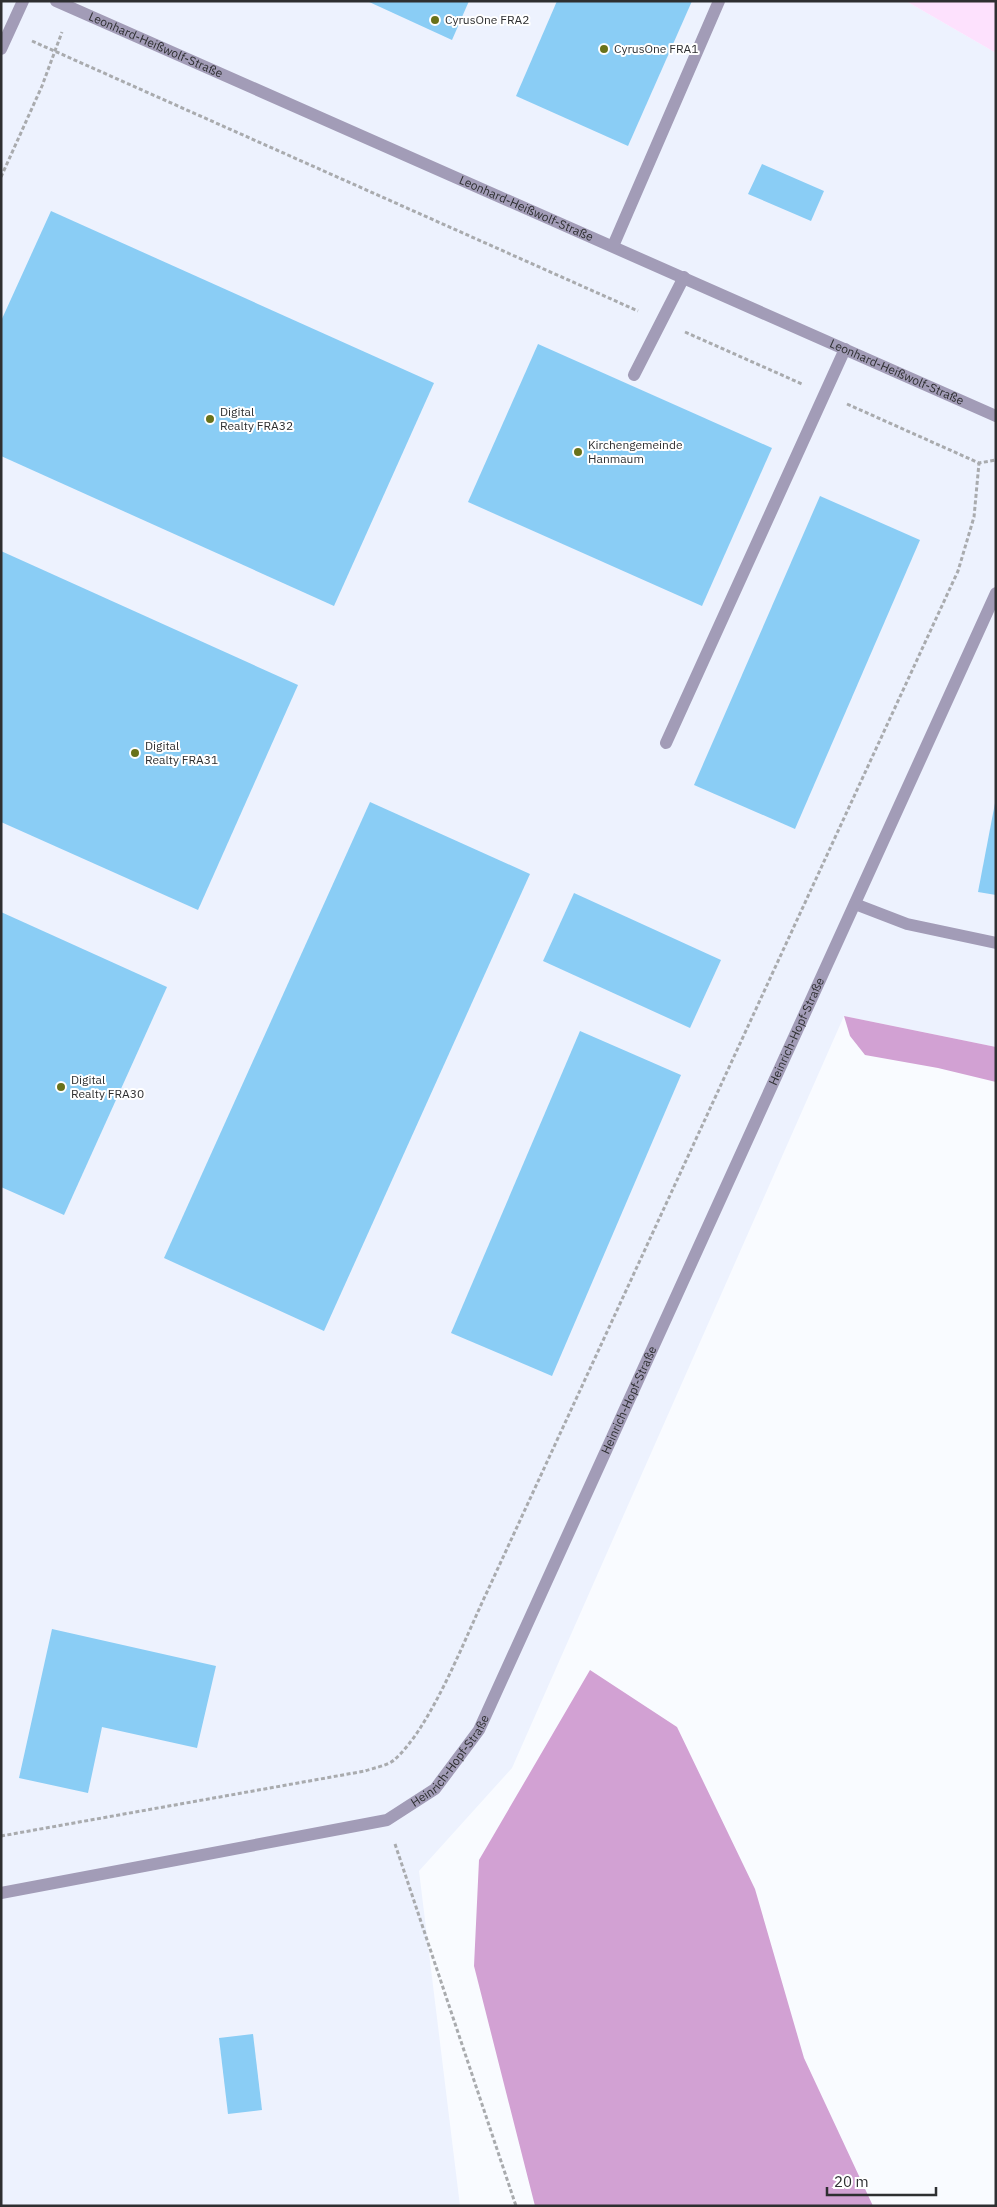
<svg xmlns="http://www.w3.org/2000/svg" width="997" height="2207" font-family="'IBM Plex Sans',sans-serif">
<style>
.built{fill:#edf2fe}
.green{fill:#fde1fd}
.forest{fill:#d2a1d3}
.building{fill:#8acdf5}
.lines{fill:none;stroke-linecap:round;stroke-linejoin:round}
.path{stroke:#a9abae;stroke-width:3;stroke-dasharray:4 2.5;stroke-linecap:butt}
.minor{stroke:#a29cb7;stroke-width:12}
.poi-dot{fill:#69721a;stroke:#fff;stroke-width:2}
.labels{text-anchor:middle;stroke-width:4;stroke-linejoin:round;paint-order:stroke}
.poi-label{font-size:12px;fill:#2e2f31;stroke:#fff;text-anchor:start}
.street-label{font-size:12px;fill:#2e2f31;stroke:#fff}
</style>
<rect width="100%" height="100%" fill="#f9fbff"/>
<path class="built" d="M1,1H906L996,53V1047L844,1016L512,1768L419,1871L460,2206H1Z"/>
<path class="green" d="M906,1H996V53Z"/>
<g class="forest">
<path d="M844,1016L996,1047V1082L938,1068L865,1055L850,1036Z"/>
<path d="M590,1670L677,1727L755,1889L804,2058L873,2206H535L474,1966L479,1860Z"/>
</g>
<g class="building">
<path d="M367,1H469L452,40Z"/>
<path d="M557,1H692L628,146L516,96Z"/>
<path d="M762,164L824,191L811,221L748,194Z"/>
<path d="M51,211L434,383L334,606L1,456V321Z"/>
<path d="M538,344L772,448L702,606L468,502Z"/>
<path d="M820,496L920,540L795,829L694,785Z"/>
<path d="M1,551L298,685L198,910L1,822Z"/>
<path d="M370,802L530,874L324,1331L164,1258Z"/>
<path d="M995,803H996V895L978,892Z"/>
<path d="M574,893L721,960L690,1028L543,961Z"/>
<path d="M1,912L167,987L64,1215L1,1187Z"/>
<path d="M580,1031L681,1075L552,1376L451,1333Z"/>
<path d="M52,1629L216,1666L197,1748L102,1727L88,1793L19,1778Z"/>
<path d="M253,2034L262,2110L228,2114L219,2038Z"/>
</g>
<g class="lines">
<g class="path">
<path d="M32,41L638,311"/>
<path d="M1,177L42,86L62,32"/>
<path d="M685,332L802,384"/>
<path d="M847,404L979,463L996,460"/>
<path d="M1,1836L365,1771C373,1768 387,1766 394,1760C431,1728 465,1638 487,1592L958,571L974,517L979,463"/>
<path d="M395,1844L516,2206"/>
</g>
<g class="minor">
<path id="s1" d="M56,1L996,416"/>
<path d="M1,49L23,1"/>
<path d="M613,246L719,1"/>
<path d="M634,375L684,277"/>
<path d="M666,743L845,349"/>
<path d="M855,904L907,924L996,943"/>
<path id="s2" d="M1,1893L387,1820L435,1789L479,1730L996,593"/>
</g>
</g>
<g class="poi-dot">
<circle cx="435" cy="20" r="5"/>
<circle cx="604" cy="49" r="5"/>
<circle cx="210" cy="419" r="5"/>
<circle cx="578" cy="452" r="5"/>
<circle cx="135" cy="753" r="5"/>
<circle cx="61" cy="1087" r="5"/>
</g>
<g class="labels">
<g class="poi-label">
<text x="445" y="24">CyrusOne FRA2</text>
<text x="614" y="53">CyrusOne FRA1</text>
<text x="220" y="416">Digital<tspan x="220" dy="14">Realty FRA32</tspan></text>
<text x="588" y="449">Kirchengemeinde<tspan x="588" dy="14">Hanmaum</tspan></text>
<text x="145" y="750">Digital<tspan x="145" dy="14">Realty FRA31</tspan></text>
<text x="71" y="1084">Digital<tspan x="71" dy="14">Realty FRA30</tspan></text>
</g>
<g class="street-label">
<text dy="4" stroke="none"><textPath href="#s1" startOffset="109">Leonhard-Heißwolf-Straße</textPath></text>
<text dy="4" stroke="none"><textPath href="#s1" startOffset="514">Leonhard-Heißwolf-Straße</textPath></text>
<text dy="4" stroke="none"><textPath href="#s1" startOffset="919">Leonhard-Heißwolf-Straße</textPath></text>
<text dy="4" stroke="none"><textPath href="#s2" startOffset="1291">Heinrich-Hopf-Straße</textPath></text>
<text dy="4" stroke="none"><textPath href="#s2" startOffset="886">Heinrich-Hopf-Straße</textPath></text>
<text dy="4" stroke="none"><textPath href="#s2" startOffset="481">Heinrich-Hopf-Straße</textPath></text>
</g>
</g>
<rect width="997" height="2207" fill="none" stroke="#2e2f31" stroke-width="5"/>
<path d="M827 2187v8h109v-8" fill="none" stroke="#2e2f31" stroke-width="2.5"/>
<text x="834" y="2187" font-size="15" fill="#2e2f31" stroke="#ffffff" stroke-width="4" paint-order="stroke">20 m</text>
</svg>
